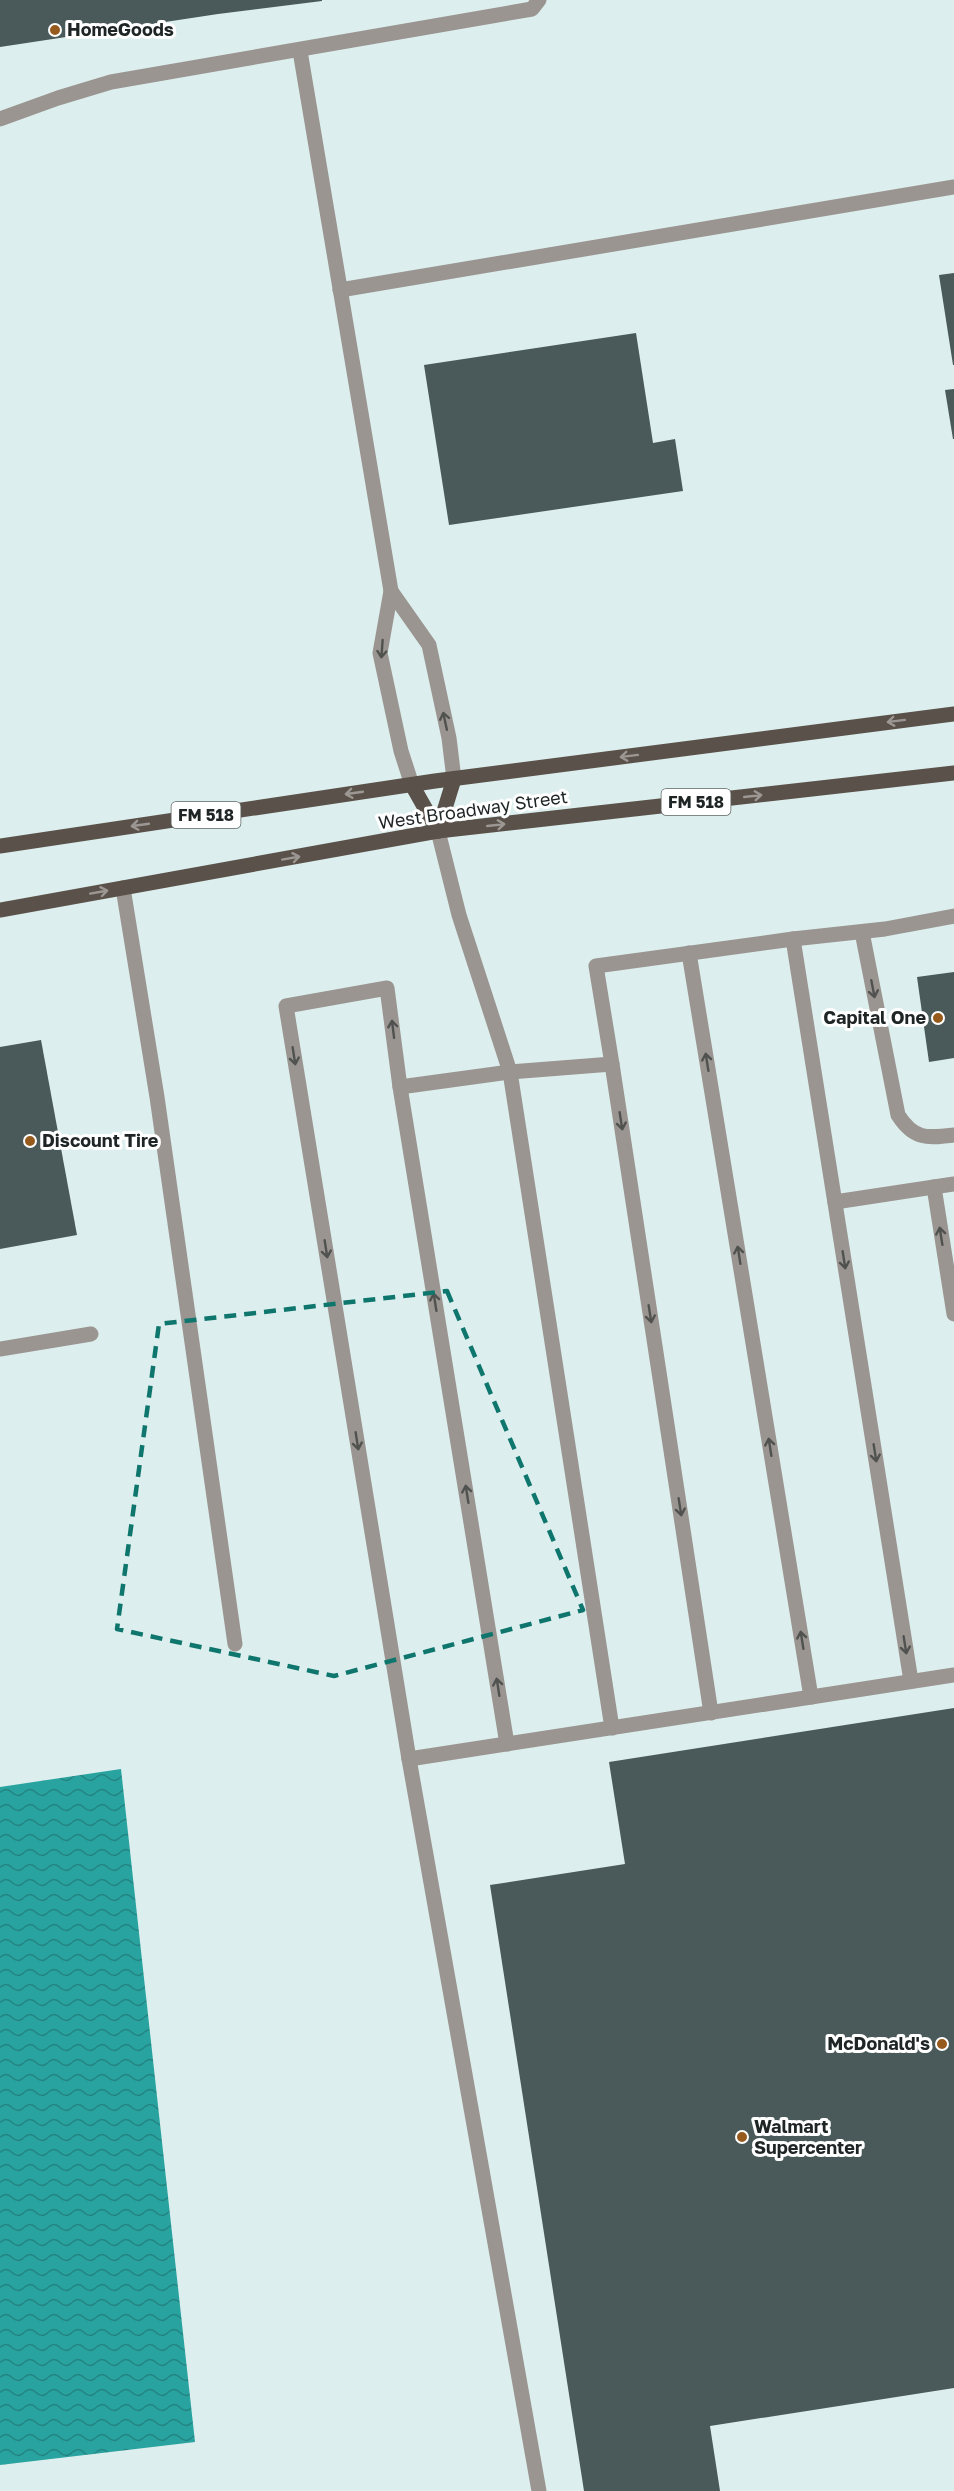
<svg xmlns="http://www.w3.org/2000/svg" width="954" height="2491" font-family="'Golos Text',sans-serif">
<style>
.water{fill:url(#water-waves)}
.building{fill:#4a5959}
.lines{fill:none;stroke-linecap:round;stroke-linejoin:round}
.minor{stroke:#9a9591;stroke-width:15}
.major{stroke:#5a514a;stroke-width:15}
.oneway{stroke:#505250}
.oneway2{stroke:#9c9792}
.marked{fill:none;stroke:#0f766e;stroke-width:4.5;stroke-dasharray:12 8;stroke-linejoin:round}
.poi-dot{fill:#975a1d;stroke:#fff;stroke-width:2}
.labels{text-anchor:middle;stroke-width:6;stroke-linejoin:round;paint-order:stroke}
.shield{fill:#fff;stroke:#626666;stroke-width:1.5}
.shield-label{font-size:16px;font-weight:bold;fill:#1f2525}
.poi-label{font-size:18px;font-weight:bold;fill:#1f2525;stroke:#fff;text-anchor:start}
.street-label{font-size:18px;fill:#1f2525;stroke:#fff}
</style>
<defs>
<pattern id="water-waves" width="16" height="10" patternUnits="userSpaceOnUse" patternTransform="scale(1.5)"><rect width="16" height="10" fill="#29a3a0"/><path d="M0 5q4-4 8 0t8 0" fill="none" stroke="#238582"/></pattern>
</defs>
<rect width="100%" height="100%" fill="#dceeed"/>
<path class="water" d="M121,1769L195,2442L0,2465V1787Z"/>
<g class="building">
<path d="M0,0H322V1L218,14L0,47Z"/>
<path d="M954,273V365H953L939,275Z"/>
<path d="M636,333L653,443L675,439L683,491L449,525L424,365Z"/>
<path d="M954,389V439H953L945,390Z"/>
<path d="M954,972V1058L929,1062L917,977Z"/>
<path d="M41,1040L77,1235L0,1249V1047Z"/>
<path d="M954,1708V2388L710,2426L720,2491H584L490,1885L625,1864L609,1762Z"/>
</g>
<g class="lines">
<g class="minor">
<path d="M300,51L391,591L380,653L401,751L412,785"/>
<path d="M0,119L58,98L111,82L532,9L539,0"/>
<path d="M340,290L954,187"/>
<path d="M391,591L429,645L449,738L454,779"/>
<path d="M123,888L157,1097L235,1644"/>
<path d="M862,932L898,1115C914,1140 927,1138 954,1135"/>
<path d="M793,939L885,929L954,916"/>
<path d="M689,953L811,1697"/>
<path d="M612,1064L711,1713"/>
<path d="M400,1087L510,1072L459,915L438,831"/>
<path d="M934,1187L954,1314"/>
<path d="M835,1202L954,1184"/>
<path d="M0,1349L91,1334"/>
<path d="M612,1728L510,1072L612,1064L596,966L793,939L911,1681"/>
<path d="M507,1744L400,1087L387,988L286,1006L409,1759L539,2491"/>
<path d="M409,1759L954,1675"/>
</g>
<g class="major">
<path d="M412,785L438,831"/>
<path d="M438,831L454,779"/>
<path d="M0,846L435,781L954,714"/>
<path d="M0,910L438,831L954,773"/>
</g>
</g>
<defs><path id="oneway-shaft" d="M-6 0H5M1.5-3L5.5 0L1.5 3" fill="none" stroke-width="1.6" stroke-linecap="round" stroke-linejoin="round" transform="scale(1.5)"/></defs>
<g class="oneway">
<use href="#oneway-shaft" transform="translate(382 649) rotate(94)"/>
<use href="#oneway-shaft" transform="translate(445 721) rotate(-102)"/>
<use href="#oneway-shaft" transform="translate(873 989) rotate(79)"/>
<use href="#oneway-shaft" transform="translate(393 1029) rotate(-97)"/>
<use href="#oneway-shaft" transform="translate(294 1056) rotate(81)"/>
<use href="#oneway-shaft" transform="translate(707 1062) rotate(-99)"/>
<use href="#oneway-shaft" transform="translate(621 1121) rotate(81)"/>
<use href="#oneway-shaft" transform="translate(941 1236) rotate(-99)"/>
<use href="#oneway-shaft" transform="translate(326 1249) rotate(81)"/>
<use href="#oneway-shaft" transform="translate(739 1255) rotate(-99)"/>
<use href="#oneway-shaft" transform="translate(844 1260) rotate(81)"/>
<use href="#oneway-shaft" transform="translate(435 1302) rotate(-99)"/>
<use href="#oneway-shaft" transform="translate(650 1314) rotate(81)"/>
<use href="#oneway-shaft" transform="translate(357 1441) rotate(81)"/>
<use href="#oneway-shaft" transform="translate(770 1447) rotate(-99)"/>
<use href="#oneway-shaft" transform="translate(875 1453) rotate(81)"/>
<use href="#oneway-shaft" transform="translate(467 1494) rotate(-99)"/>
<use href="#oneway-shaft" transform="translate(680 1507) rotate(81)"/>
<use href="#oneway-shaft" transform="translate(802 1640) rotate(-99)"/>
<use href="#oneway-shaft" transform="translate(905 1645) rotate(81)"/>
<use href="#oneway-shaft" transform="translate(498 1687) rotate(-99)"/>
</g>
<g class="oneway2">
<use href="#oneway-shaft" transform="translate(896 721) rotate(173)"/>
<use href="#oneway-shaft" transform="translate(629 756) rotate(173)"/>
<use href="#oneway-shaft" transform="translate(354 793) rotate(172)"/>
<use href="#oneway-shaft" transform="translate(753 796) rotate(-6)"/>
<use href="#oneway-shaft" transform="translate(140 825) rotate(172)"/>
<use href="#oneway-shaft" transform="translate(496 825) rotate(-6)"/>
<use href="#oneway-shaft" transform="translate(291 858) rotate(-10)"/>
<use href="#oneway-shaft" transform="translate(99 892) rotate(-10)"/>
</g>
<path class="marked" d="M447,1291L583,1610L334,1676L117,1629L159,1324Z"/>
<g class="poi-dot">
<circle cx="55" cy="30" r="6"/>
<circle cx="938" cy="1018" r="6"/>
<circle cx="30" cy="1141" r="6"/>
<circle cx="942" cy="2044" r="6"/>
<circle cx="742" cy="2137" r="6"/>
</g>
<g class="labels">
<g class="shield">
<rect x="661.5" y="789" width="69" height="26" rx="4.5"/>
<rect x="171.5" y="802" width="69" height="26" rx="4.5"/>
</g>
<g class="shield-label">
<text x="696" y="808">FM 518</text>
<text x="206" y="821">FM 518</text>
</g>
<g class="poi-label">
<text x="67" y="36">HomeGoods</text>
<text x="926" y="1024" text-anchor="end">Capital One</text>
<text x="42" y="1147">Discount Tire</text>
<text x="930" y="2050" text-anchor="end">McDonald's</text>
<text x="754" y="2133">Walmart<tspan x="754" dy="21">Supercenter</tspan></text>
</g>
<g class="street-label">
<text transform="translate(473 810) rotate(-8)" y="6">West Broadway Street</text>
</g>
</g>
</svg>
